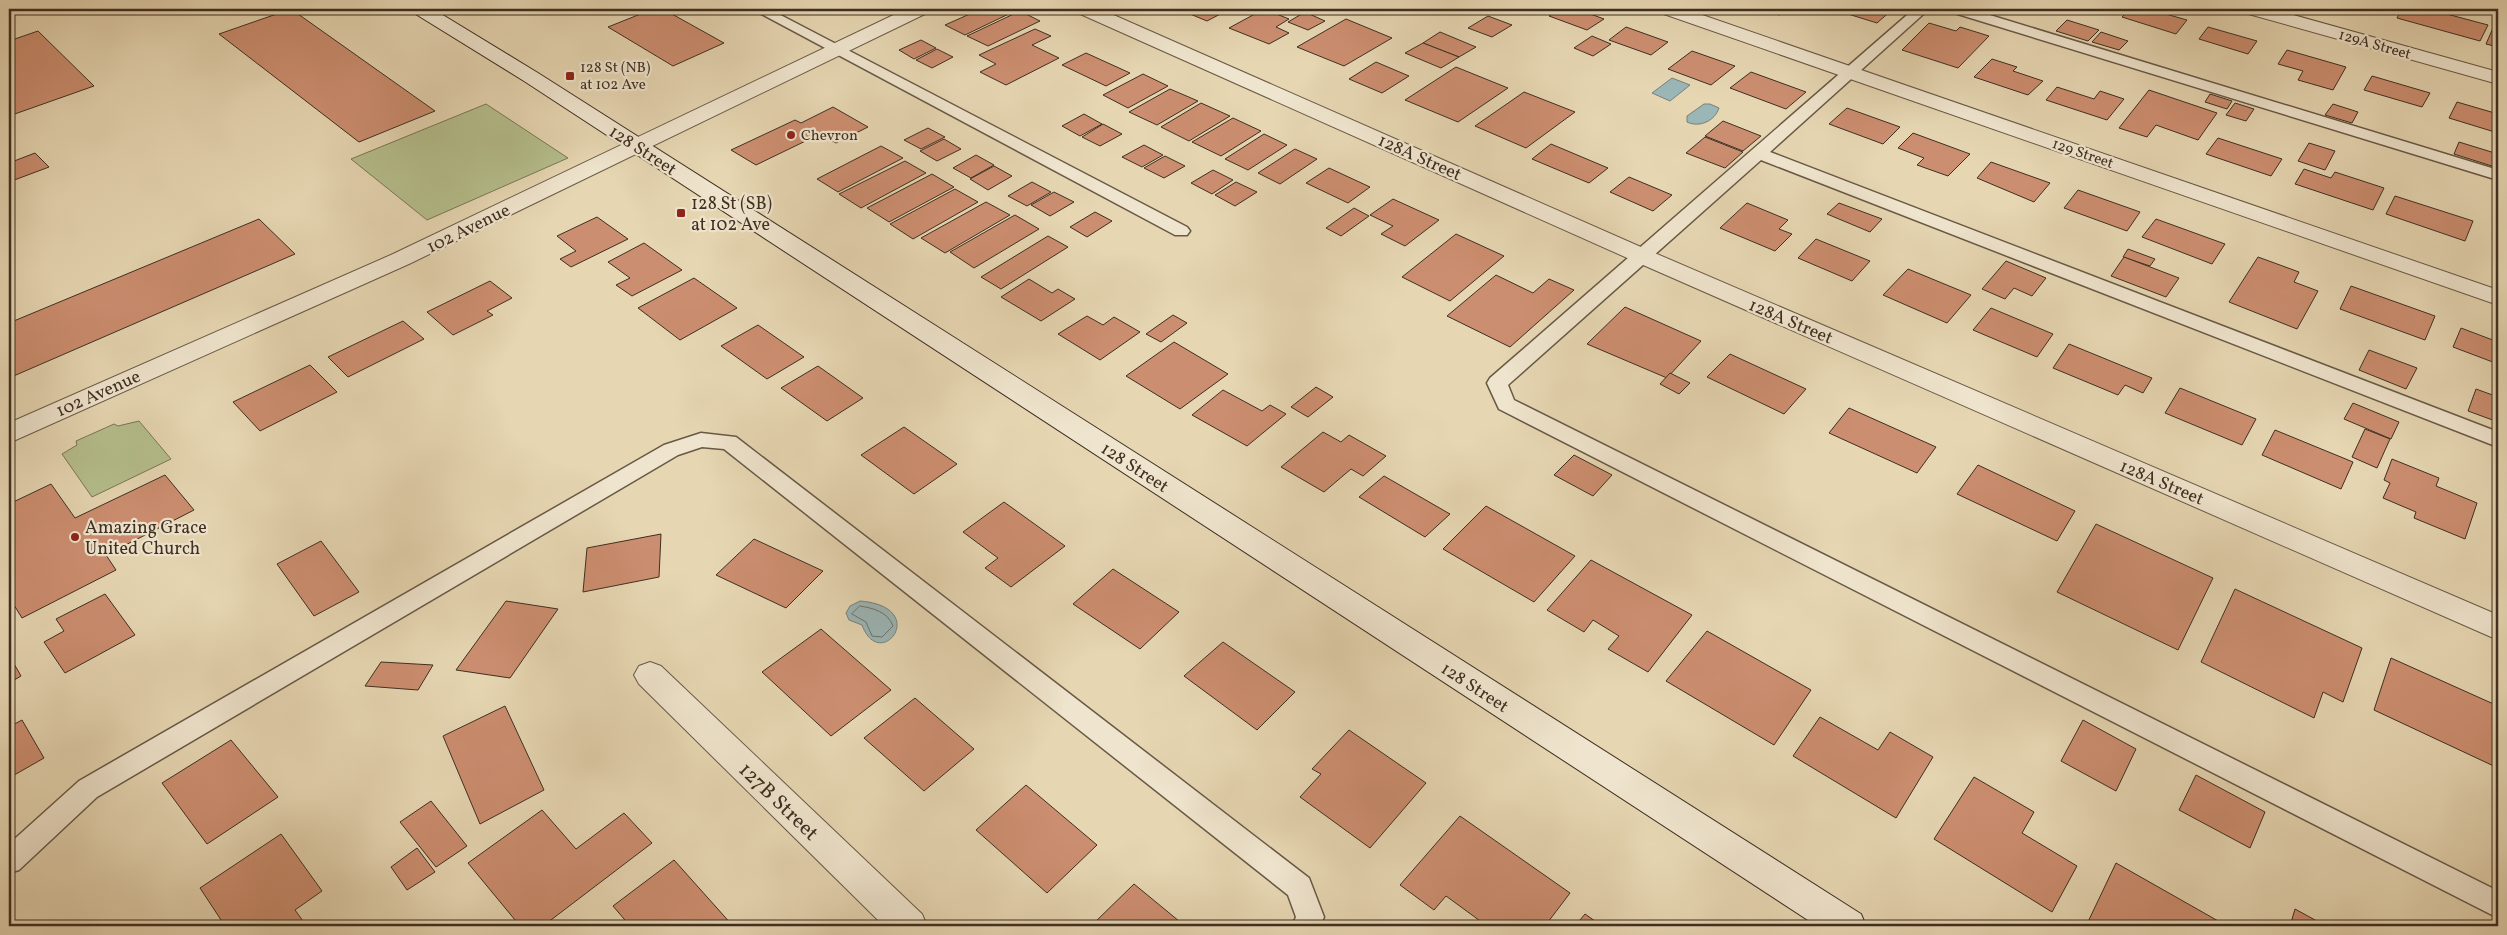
<svg xmlns="http://www.w3.org/2000/svg" width="2507" height="935" font-family="Vollkorn,serif">
<style>
.green{fill:#b5be8c;stroke:#7a7656}
.water{fill:#9bb6b7;stroke:#76807b}
.lines{fill:none;stroke-linecap:round;stroke-linejoin:round}
.shore{stroke:#6c726c;stroke-width:1}
.building{fill:#cc8e70;stroke:#3e2f21}
.lane-casing{stroke:#685945;stroke-width:3}
.street-casing{stroke:#685945;stroke-width:2}
.secondary-casing{stroke:#3e2f21;stroke-width:2}
.lane{fill:#efe4cd;fill-rule:evenodd}
.street{fill:#efe4cd;fill-rule:evenodd}
.secondary{fill:#efe4cd;fill-rule:evenodd}
.poi-dot{fill:#8f2418;stroke:#efe4cd;stroke-width:2}
.labels{text-anchor:middle;stroke-width:4.5;stroke-linejoin:round;paint-order:stroke}
.far-street-label{font-size:15px;fill:#3e2f21;stroke:#efe4cd}
.far-poi-label{font-size:15px;fill:#3e2f21;stroke:#efe4cd;text-anchor:start}
.street-label{font-size:18px;fill:#3e2f21;stroke:#efe4cd}
.poi-label{font-size:18px;fill:#3e2f21;stroke:#efe4cd;text-anchor:start}
.near-street-label{font-size:21px;fill:#3e2f21;stroke:#efe4cd}
</style>
<rect width="100%" height="100%" fill="#e6d6b2"/>
<filter id="stains"><feTurbulence type="fractalNoise" baseFrequency=".004" numOctaves="4"/><feColorMatrix values="0 0 0 0 .2 0 0 0 0 .09 0 0 0 0 .02 0 0 0 .5 -.17"/></filter>
<radialGradient id="worn" r=".72"><stop offset=".6" stop-color="#630" stop-opacity="0"/><stop offset="1" stop-color="#630" stop-opacity=".3"/></radialGradient>
<g class="green">
<path d="M486,104L568,158L427,220L351,159Z"/>
<path d="M139,421L171,459L92,497L62,454L77,445L76,441L114,424L118,426Z"/>
</g>
<g class="water">
<path d="M1672,78L1690,85L1670,101L1652,93Z"/>
<path d="M1704,104H1710L1719,108C1715,121 1699,128 1687,122V116Z"/>
<path d="M860,601C932,607 880,674 862,625L849,620L846,613L850,606Z"/>
</g>
<g class="lines">
<path class="shore" d="M860,606C873,608 888,612 893,626L882,637L872,636L866,622L852,614Z"/>
</g>
<g class="building">
<path d="M291,9L435,111L359,142L219,34Z"/>
<path d="M653,9H663L724,43L673,66L608,27Z"/>
<path d="M981,9L1017,10L965,35L945,25Z"/>
<path d="M1178,9H1230L1207,21Z"/>
<path d="M1264,9L1289,19L1276,27L1289,33L1269,44L1229,28Z"/>
<path d="M1560,9H1577L1604,19L1587,30L1549,16Z"/>
<path d="M1761,9H1787L1779,15Z"/>
<path d="M1852,9H1893L1877,23L1848,14Z"/>
<path d="M2130,9H2148L2187,20L2176,34L2122,17Z"/>
<path d="M2402,9H2428L2488,25L2480,41L2397,18Z"/>
<path d="M1020,11L1040,21L988,46L967,36Z"/>
<path d="M1305,12L1325,21L1308,30L1288,22Z"/>
<path d="M1488,16L1512,25L1492,37L1468,28Z"/>
<path d="M1346,19L1392,38L1344,66L1297,47Z"/>
<path d="M2067,20L2099,30L2088,41L2056,31Z"/>
<path d="M1929,23L1956,31L1960,27L1989,36L1958,68L1902,50Z"/>
<path d="M1626,27L1668,42L1651,55L1609,40Z"/>
<path d="M2208,27L2257,41L2248,54L2199,39Z"/>
<path d="M2493,28L2498,29V47L2486,44Z"/>
<path d="M1035,29L1051,36L1032,45L1059,58L1006,85L980,72L996,64L979,55Z"/>
<path d="M38,31L94,86L9,116V41Z"/>
<path d="M1440,32L1476,47L1459,57L1423,43Z"/>
<path d="M2101,32L2128,41L2119,50L2092,42Z"/>
<path d="M1592,36L1611,44L1593,56L1574,48Z"/>
<path d="M921,40L936,48L914,59L899,50Z"/>
<path d="M1423,43L1459,57L1441,68L1405,53Z"/>
<path d="M937,49L953,57L932,68L916,60Z"/>
<path d="M2287,50L2346,67L2333,90L2298,80L2303,71L2278,64Z"/>
<path d="M1692,51L1735,66L1711,85L1668,69Z"/>
<path d="M1086,53L1130,73L1106,86L1062,65Z"/>
<path d="M1992,59L2017,67L2013,71L2043,81L2028,95L1974,77Z"/>
<path d="M1376,62L1409,76L1382,93L1349,79Z"/>
<path d="M1456,67L1508,88L1458,122L1405,100Z"/>
<path d="M1751,72L1806,92L1786,109L1730,88Z"/>
<path d="M1143,74L1168,86L1128,108L1103,95Z"/>
<path d="M2372,76L2430,93L2422,107L2364,90Z"/>
<path d="M2057,87L2094,99L2100,91L2124,99L2107,120L2046,100Z"/>
<path d="M1170,89L1198,101L1157,125L1129,112Z"/>
<path d="M2149,90L2217,113L2198,140L2156,125L2147,137L2119,128Z"/>
<path d="M1524,92L1575,112L1526,148L1475,126Z"/>
<path d="M2210,94L2232,101L2227,109L2205,102Z"/>
<path d="M2457,102L2498,114V133L2449,118Z"/>
<path d="M1201,103L1230,116L1189,141L1161,127Z"/>
<path d="M2235,103L2254,109L2246,121L2226,115Z"/>
<path d="M2333,104L2358,112L2352,123L2325,115Z"/>
<path d="M833,107L868,127L836,143L820,134L756,165L731,150L795,120L801,123Z"/>
<path d="M1847,108L1900,127L1883,144L1829,124Z"/>
<path d="M1084,114L1102,124L1080,136L1062,126Z"/>
<path d="M1233,118L1261,131L1221,156L1192,142Z"/>
<path d="M1723,121L1761,136L1743,151L1705,136Z"/>
<path d="M1103,124L1122,134L1100,146L1082,137Z"/>
<path d="M928,128L945,137L921,149L904,140Z"/>
<path d="M1913,133L1970,154L1948,176L1917,165L1924,158L1898,148Z"/>
<path d="M1264,134L1287,145L1248,170L1225,159Z"/>
<path d="M1705,137L1743,152L1725,168L1686,153Z"/>
<path d="M2218,138L2282,159L2271,176L2206,154Z"/>
<path d="M944,139L961,149L937,161L920,151Z"/>
<path d="M2459,142L2498,154V168L2454,154Z"/>
<path d="M2309,143L2335,151L2325,170L2298,161Z"/>
<path d="M1551,144L1608,168L1589,183L1532,159Z"/>
<path d="M1144,145L1163,155L1142,167L1122,157Z"/>
<path d="M881,146L903,158L838,192L817,179Z"/>
<path d="M1295,149L1317,159L1280,184L1258,173Z"/>
<path d="M35,153L49,167L9,182V163Z"/>
<path d="M976,155L994,165L971,178L953,168Z"/>
<path d="M1165,156L1185,166L1164,178L1144,168Z"/>
<path d="M905,161L926,173L861,208L839,194Z"/>
<path d="M1991,162L2050,183L2034,202L1977,178Z"/>
<path d="M994,166L1012,176L988,190L970,179Z"/>
<path d="M1329,168L1370,187L1348,203L1306,183Z"/>
<path d="M2304,169L2331,178L2335,172L2384,188L2373,210L2295,184Z"/>
<path d="M1213,170L1233,180L1212,194L1191,183Z"/>
<path d="M932,174L954,187L889,222L867,208Z"/>
<path d="M1629,177L1672,195L1653,211L1610,192Z"/>
<path d="M1032,182L1051,192L1027,206L1008,196Z"/>
<path d="M1236,182L1257,192L1235,206L1215,195Z"/>
<path d="M955,189L978,202L913,239L890,224Z"/>
<path d="M2078,190L2140,212L2127,231L2064,208Z"/>
<path d="M1054,192L1074,202L1050,216L1031,205Z"/>
<path d="M2395,196L2473,221L2465,241L2386,214Z"/>
<path d="M1393,199L1439,220L1405,246L1381,234L1393,226L1370,215Z"/>
<path d="M986,202L1010,215L945,253L921,238Z"/>
<path d="M1747,203L1788,220L1779,229L1792,234L1775,251L1720,228Z"/>
<path d="M1839,203L1882,219L1870,232L1827,214Z"/>
<path d="M1354,208L1369,216L1341,236L1326,228Z"/>
<path d="M1095,212L1112,221L1087,237L1070,227Z"/>
<path d="M1015,215L1039,229L974,268L950,252Z"/>
<path d="M597,217L628,239L571,267L560,259L576,251L557,236Z"/>
<path d="M259,219L295,254L9,378V323Z"/>
<path d="M2156,219L2225,244L2212,264L2142,237Z"/>
<path d="M1456,234L1504,256L1450,301L1402,277Z"/>
<path d="M1048,236L1068,247L1001,289L981,277Z"/>
<path d="M1816,239L1870,261L1852,281L1798,258Z"/>
<path d="M644,243L682,270L632,296L616,285L630,278L608,262Z"/>
<path d="M2128,249L2155,259L2150,266L2123,257Z"/>
<path d="M2124,257L2179,278L2166,297L2111,276Z"/>
<path d="M2258,257L2299,272L2294,282L2318,291L2297,329L2229,302Z"/>
<path d="M2006,261L2046,278L2032,296L2014,288L2005,299L1982,289Z"/>
<path d="M1908,269L1971,295L1947,323L1883,295Z"/>
<path d="M1496,275L1533,293L1549,279L1574,290L1510,347L1447,316Z"/>
<path d="M694,278L737,308L680,340L638,308Z"/>
<path d="M1029,279L1052,293L1058,289L1075,299L1041,321L1001,297Z"/>
<path d="M490,281L512,298L487,311L493,315L453,335L427,312Z"/>
<path d="M2351,286L2435,316L2425,340L2340,309Z"/>
<path d="M1625,307L1701,341L1667,378L1587,344Z"/>
<path d="M1991,308L2053,334L2037,357L1973,330Z"/>
<path d="M1173,315L1187,323L1161,342L1146,334Z"/>
<path d="M1087,316L1103,325L1114,317L1140,332L1100,360L1058,334Z"/>
<path d="M403,321L424,339L348,377L328,357Z"/>
<path d="M758,325L804,357L767,379L721,346Z"/>
<path d="M2461,328L2498,342V364L2453,347Z"/>
<path d="M1174,342L1228,374L1180,409L1126,376Z"/>
<path d="M2069,344L2152,378L2143,393L2125,385L2118,395L2053,368Z"/>
<path d="M2369,350L2417,368L2406,389L2359,370Z"/>
<path d="M1730,354L1806,389L1784,414L1707,377Z"/>
<path d="M310,365L337,392L260,431L233,402Z"/>
<path d="M818,366L863,398L827,421L781,388Z"/>
<path d="M1670,373L1690,383L1679,394L1660,384Z"/>
<path d="M1316,387L1333,397L1308,417L1291,407Z"/>
<path d="M2180,388L2256,419L2242,445L2165,413Z"/>
<path d="M2476,389L2498,397V422L2468,411Z"/>
<path d="M1223,390L1262,411L1270,405L1286,414L1247,446L1192,415Z"/>
<path d="M2353,403L2399,422L2391,439L2344,419Z"/>
<path d="M1849,408L1936,447L1917,473L1829,433Z"/>
<path d="M904,427L957,464L914,494L861,455Z"/>
<path d="M2365,429L2390,439L2377,468L2352,457Z"/>
<path d="M2275,430L2353,462L2341,489L2262,455Z"/>
<path d="M1323,432L1341,442L1349,435L1386,456L1363,476L1351,469L1324,492L1281,467Z"/>
<path d="M1574,455L1612,475L1593,496L1554,475Z"/>
<path d="M2392,459L2439,478L2436,486L2477,503L2465,539L2414,518L2416,512L2383,498L2390,483L2384,480Z"/>
<path d="M1978,465L2075,511L2057,541L1957,494Z"/>
<path d="M165,475L194,510L106,555L116,570L22,618L9,597V504L51,484L75,518Z"/>
<path d="M1384,476L1450,514L1425,537L1359,497Z"/>
<path d="M1004,502L1065,546L1011,587L985,568L998,558L963,532Z"/>
<path d="M1486,506L1575,556L1534,602L1443,549Z"/>
<path d="M2096,524L2213,578L2178,650L2057,592Z"/>
<path d="M661,534L659,577L583,592L587,548Z"/>
<path d="M754,539L823,571L786,608L716,575Z"/>
<path d="M321,541L359,592L314,616L277,564Z"/>
<path d="M1591,560L1692,615L1648,672L1608,649L1619,636L1593,620L1584,632L1547,610Z"/>
<path d="M1113,569L1179,612L1140,649L1073,604Z"/>
<path d="M2235,589L2362,648L2343,702L2323,692L2314,718L2201,662Z"/>
<path d="M105,594L135,635L65,673L44,642L64,631L56,619Z"/>
<path d="M506,601L558,609L510,678L456,670Z"/>
<path d="M821,629L891,690L831,736L762,672Z"/>
<path d="M1707,631L1811,690L1774,745L1666,681Z"/>
<path d="M1223,642L1295,692L1257,730L1184,676Z"/>
<path d="M9,655L21,676L9,683Z"/>
<path d="M2391,658L2498,706V768L2374,710Z"/>
<path d="M381,662L433,665L418,690L365,686Z"/>
<path d="M915,698L974,749L924,791L864,738Z"/>
<path d="M505,706L544,790L480,824L443,736Z"/>
<path d="M1820,717L1878,750L1890,732L1933,757L1896,818L1793,756Z"/>
<path d="M22,720L44,758L9,778V727Z"/>
<path d="M2083,720L2136,749L2116,791L2061,761Z"/>
<path d="M1349,730L1426,783L1370,848L1300,797L1321,774L1312,769Z"/>
<path d="M231,740L278,797L207,844L162,783Z"/>
<path d="M2196,775L2265,812L2250,848L2179,810Z"/>
<path d="M1974,777L2034,812L2022,833L2077,866L2052,912L1934,839Z"/>
<path d="M1026,785L1097,845L1047,893L976,830Z"/>
<path d="M431,801L467,846L436,867L400,822Z"/>
<path d="M542,810L576,849L624,813L652,843L543,926H520L468,863Z"/>
<path d="M1460,816L1570,893L1545,926H1487L1446,896L1434,910L1400,885Z"/>
<path d="M281,834L322,891L295,910L303,921L295,926H225L200,888Z"/>
<path d="M417,848L435,872L407,890L391,867Z"/>
<path d="M674,860L733,926H630L613,906Z"/>
<path d="M2116,863L2227,926H2086Z"/>
<path d="M1134,884L1185,926H1091Z"/>
<path d="M2295,909L2326,926H2290Z"/>
<path d="M1585,914L1602,926H1575Z"/>
</g>
<g class="lines">
<defs>
<g id="lane">
<path d="M752,9H769L1187,227L1190,231L1187,235H1175Z"/>
<path d="M1914,9H1929L1770,152L2498,432V447L1761,160L1508,385L1514,400L2498,891V918L1499,409L1487,383L1490,378Z"/>
<path d="M1949,9H1970L2498,170V180L1951,12Z"/>
<path d="M701,433L736,437L1309,878L1324,917L1320,926H1292L1296,917L1288,895L724,449L702,447L678,455L97,797L19,870L9,873V844L79,781L664,445Z"/>
</g>
<g id="street">
<path d="M906,9H929L927,13L409,264L9,443V423L393,254Z"/>
<path d="M1076,9H1100L1650,251L2498,615V640L1634,261L1078,13Z"/>
<path d="M1659,9H1685L2498,290V305L1661,13Z"/>
<path d="M2243,9H2272L2498,72V84L2245,13Z"/>
<path d="M650,662L661,666L922,914L927,926H884L639,684L634,675L639,666Z"/>
</g>
<path id="secondary" d="M412,9H433L538,73L1861,914L1866,926H1817L524,81L414,13Z"/>
</defs>
<use href="#lane" class="lane-casing"/>
<use href="#street" class="street-casing"/>
<use href="#secondary" class="secondary-casing"/>
<use href="#lane" class="lane"/>
<use href="#street" class="street"/>
<use href="#secondary" class="secondary"/>
</g>
<g class="poi-dot">
<rect x="565" y="71" width="10" height="10" rx="2.5"/>
<circle cx="791" cy="135" r="5"/>
<rect x="676" y="208" width="10" height="10" rx="2.5"/>
<circle cx="75" cy="537" r="5"/>
</g>
<g class="labels">
<g class="far-street-label">
<text transform="translate(2375 44) rotate(16)" y="5">129A Street</text>
<text transform="translate(2083 153) rotate(19)" y="5">129 Street</text>
</g>
<g class="far-poi-label">
<text x="580" y="72">128 St (NB)<tspan x="580" dy="17">at 102 Ave</tspan></text>
<text x="801" y="140">Chevron</text>
</g>
<g class="street-label">
<text transform="translate(643 150) rotate(33)" y="6">128 Street</text>
<text transform="translate(1420 157) rotate(24)" y="6">128A Street</text>
<text transform="translate(468 228) rotate(-26)" y="6">102 Avenue</text>
<text transform="translate(1791 321) rotate(23)" y="6">128A Street</text>
<text transform="translate(98 393) rotate(-24)" y="6">102 Avenue</text>
<text transform="translate(1135 467) rotate(33)" y="6">128 Street</text>
<text transform="translate(2162 482) rotate(23)" y="6">128A Street</text>
<text transform="translate(1475 687) rotate(33)" y="6">128 Street</text>
</g>
<g class="poi-label">
<text x="691" y="209">128 St (SB)<tspan x="691" dy="21">at 102 Ave</tspan></text>
<text x="85" y="533">Amazing Grace<tspan x="85" dy="21">United Church</tspan></text>
</g>
<g class="near-street-label">
<text transform="translate(779 801) rotate(44)" y="7">127B Street</text>
</g>
</g>
<rect width="2507" height="935" fill="none" stroke="#e6d6b2" stroke-width="30"/>
<rect x="10" y="10" width="2487" height="915" fill="none" stroke="#3e2f21" stroke-width="2.5"/>
<rect x="15" y="15" width="2477" height="905" fill="none" stroke="#3e2f21"/>
<rect width="100%" height="100%" filter="url(#stains)"/>
<rect width="100%" height="100%" fill="url(#worn)"/>
</svg>
